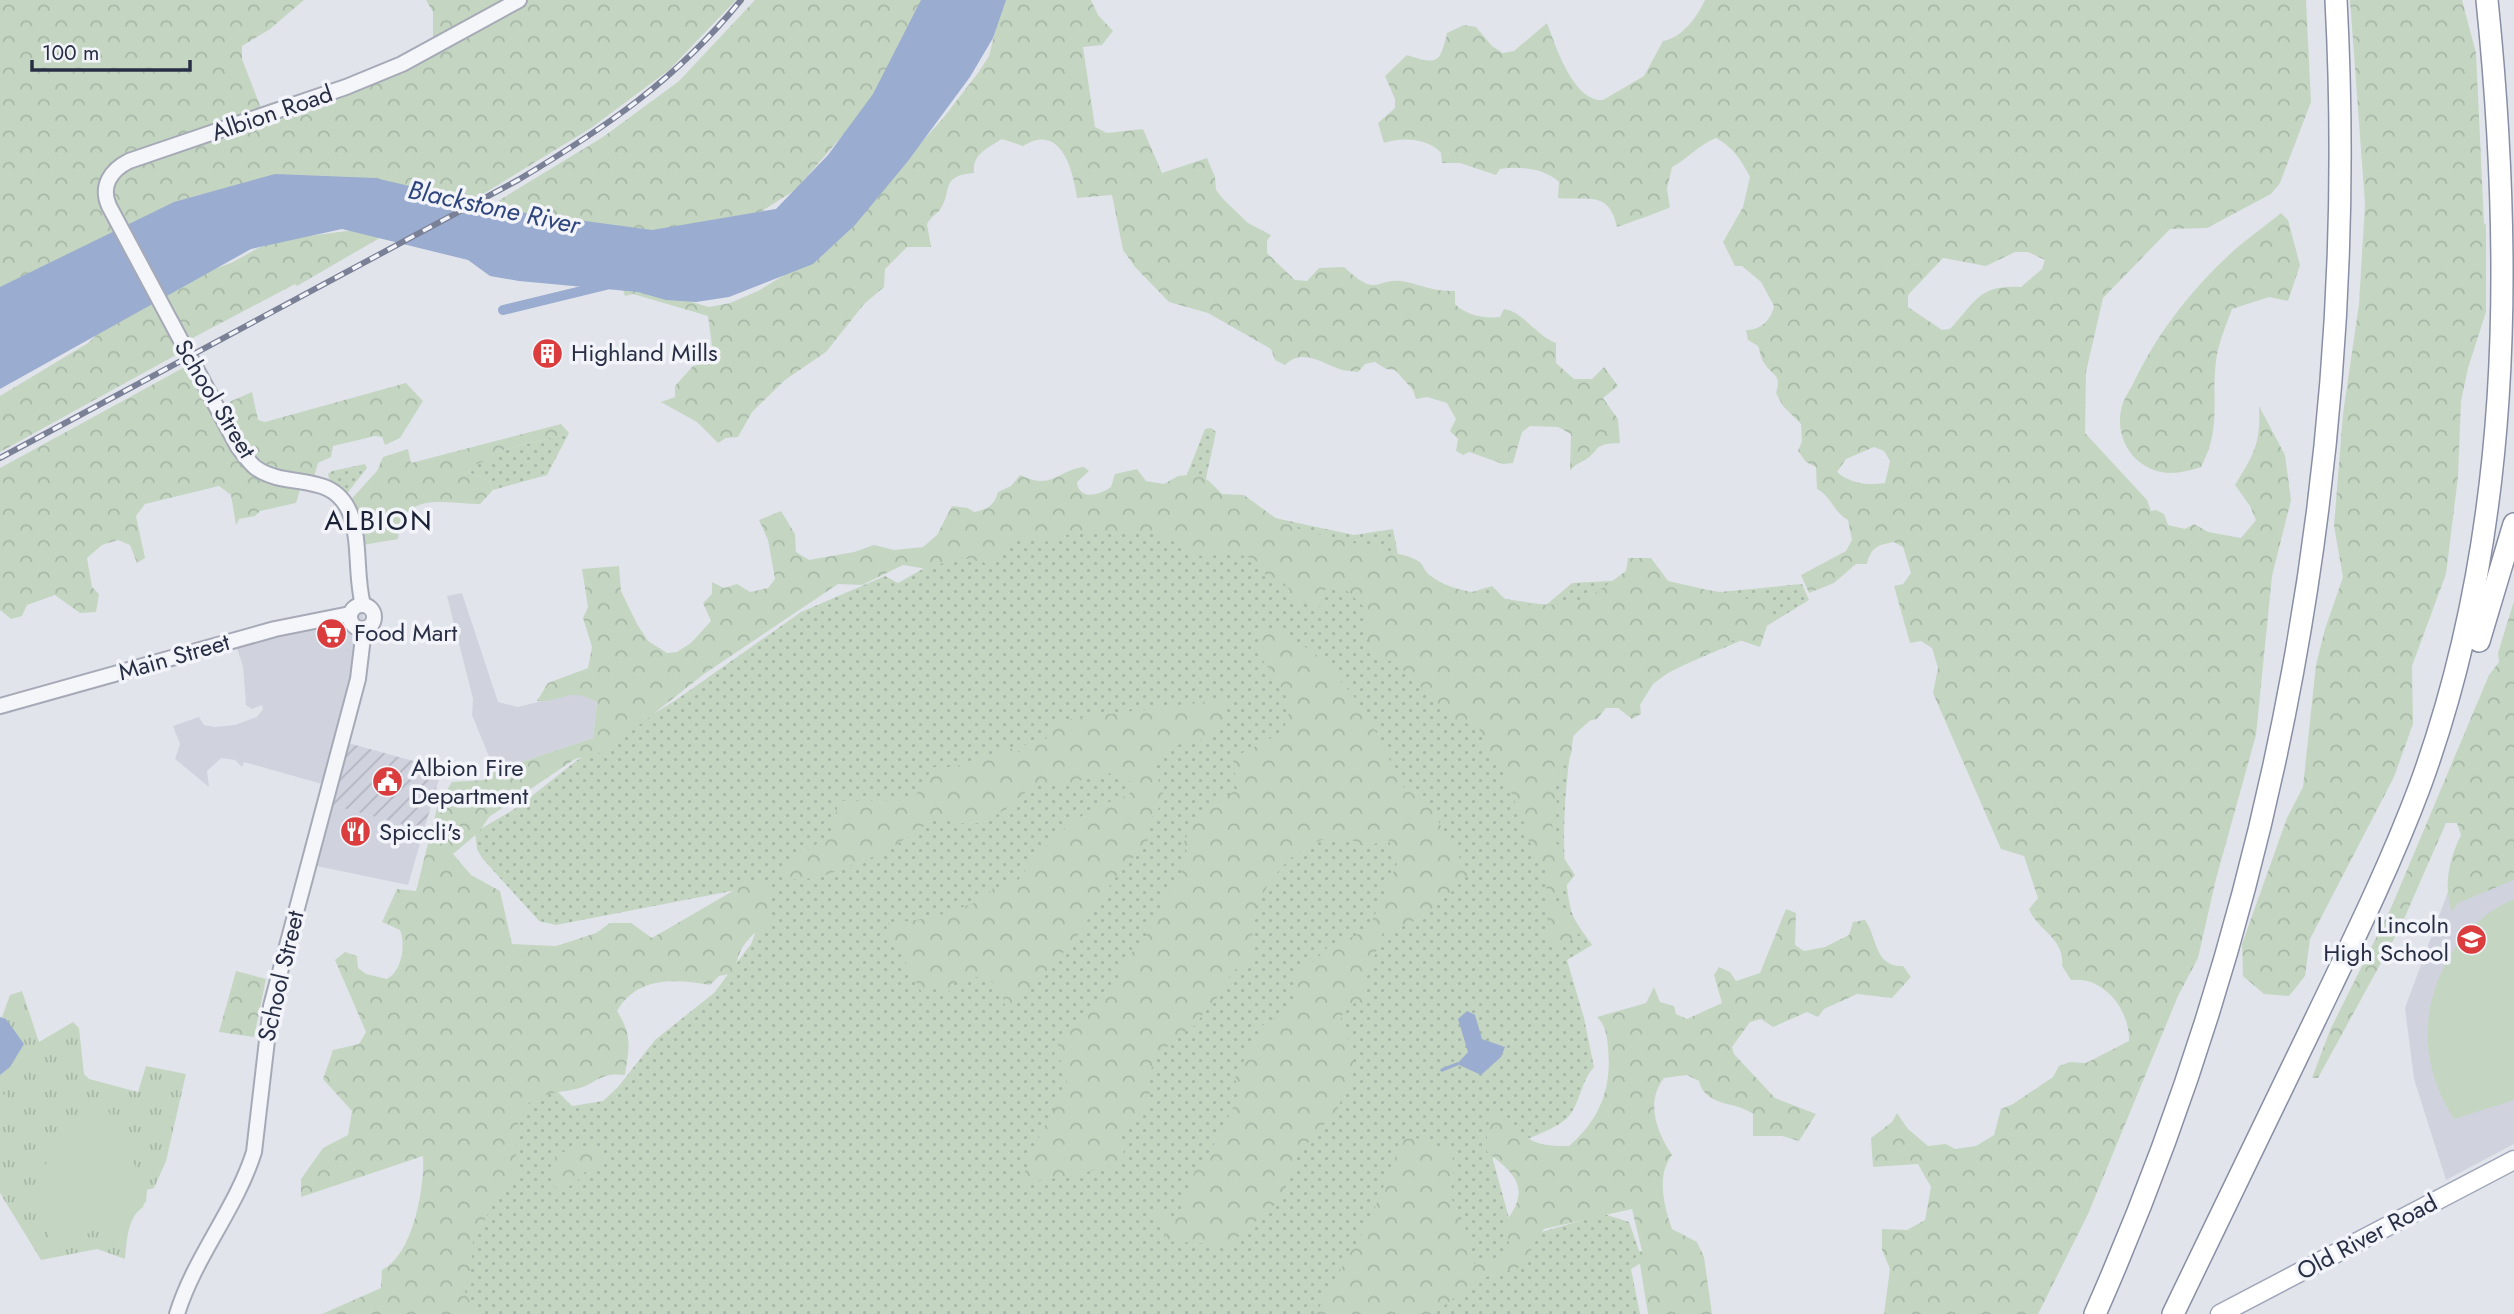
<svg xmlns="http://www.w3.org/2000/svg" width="2514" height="1314" font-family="Jost,sans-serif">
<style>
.built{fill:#d0d3de}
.industrial{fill:url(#industrial-furrows)}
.grass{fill:url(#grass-dots)}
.forest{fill:url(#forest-crowns);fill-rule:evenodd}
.park{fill:url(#park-tufts)}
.pitch{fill:#c4d6c2}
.water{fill:#9aaccf}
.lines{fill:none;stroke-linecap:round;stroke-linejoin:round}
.stream{stroke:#9aaccf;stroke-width:3.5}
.canal{stroke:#9aaccf;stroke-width:10}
.minor-casing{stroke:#a6aab7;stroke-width:18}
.major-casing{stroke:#a0a6b9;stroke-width:21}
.highway-casing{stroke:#888fa4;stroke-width:24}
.minor{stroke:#f5f6f9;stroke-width:14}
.major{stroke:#fff;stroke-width:18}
.highway{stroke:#fff;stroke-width:21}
.rail-casing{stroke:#7a8197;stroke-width:6}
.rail{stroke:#f2f4f9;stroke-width:3.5;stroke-dasharray:10;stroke-linecap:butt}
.labels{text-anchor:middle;stroke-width:7;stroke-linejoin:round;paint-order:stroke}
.street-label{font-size:24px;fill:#282f45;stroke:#f2f4f9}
.poi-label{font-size:24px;fill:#282f45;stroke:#f2f4f9;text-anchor:start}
.water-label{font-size:26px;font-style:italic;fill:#2e467d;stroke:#f2f4f9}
.quarter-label{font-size:28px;letter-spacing:2px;fill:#1a2036;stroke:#f2f4f9}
</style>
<defs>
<pattern id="industrial-furrows" width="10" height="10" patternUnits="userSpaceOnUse" patternTransform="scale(1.75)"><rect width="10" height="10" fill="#d0d3de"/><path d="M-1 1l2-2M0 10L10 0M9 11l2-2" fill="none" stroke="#b3b5c0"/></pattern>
<pattern id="grass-dots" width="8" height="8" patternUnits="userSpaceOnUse" patternTransform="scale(1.75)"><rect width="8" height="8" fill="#c4d6c2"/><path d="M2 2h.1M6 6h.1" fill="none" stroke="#a8b8a8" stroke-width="1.8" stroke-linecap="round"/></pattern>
<pattern id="forest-crowns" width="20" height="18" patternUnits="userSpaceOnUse" patternTransform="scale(1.75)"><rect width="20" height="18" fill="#c4d6c2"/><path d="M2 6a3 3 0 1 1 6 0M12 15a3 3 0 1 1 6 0" fill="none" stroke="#a8b8a8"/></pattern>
<pattern id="park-tufts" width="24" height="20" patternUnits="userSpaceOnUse" patternTransform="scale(1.75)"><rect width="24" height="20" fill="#c4d6c2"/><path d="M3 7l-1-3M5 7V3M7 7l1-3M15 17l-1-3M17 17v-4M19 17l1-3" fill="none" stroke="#a8b8a8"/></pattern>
</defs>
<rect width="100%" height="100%" fill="#e2e4ec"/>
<g class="built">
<path d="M462,593L498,702L518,707L569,694L584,695L597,702L593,738L495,771L472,715L473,699L447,596Z"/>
<path d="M363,613L365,645L329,786L244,762L242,767L235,760L221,758L207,771L209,787L175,759L180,744L173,726L199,717L204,725L215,727L235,725L257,717L263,709L262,705L252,709L246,705L243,666L235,643L329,618Z"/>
<path d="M2514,781V1144L2446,1180L2414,1079L2405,1008L2456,870Z"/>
<path d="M324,803L424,830L408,885L307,864Z"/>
</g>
<path class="industrial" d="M341,741L442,769L424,830L324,803Z"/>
<g class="grass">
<path d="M1211,428L1216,432L1203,492L1256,514L1354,535L1393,529L1399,560L1413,585L1472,592L1492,586L1505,599L1546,605L1572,583L1628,580L1720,592L1802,584L1809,600L1747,638L1672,670L1609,703L1573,736C1564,785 1559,866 1572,913C1576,924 1586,936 1592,945L1567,960L1584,1018L1594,1067C1580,1083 1581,1101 1569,1116C1559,1129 1510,1146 1493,1151V1160L1512,1229L1517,1239L1604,1214L1629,1222L1643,1262L1631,1269L1640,1314H466L463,1275L491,1135L548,1082L572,1106L603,1101L618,1087L655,1040L714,993L751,944L765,907L752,887L556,925L539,921L482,858L477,849L475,832L518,807L576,761L676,700L801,612L885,576L898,583L970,542L1182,487L1205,429Z"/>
<path d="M569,433L547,475L493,490L489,481L468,472L474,464L491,459L495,452Z"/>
<path d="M365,464L367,468L348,492L343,493L330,482L328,474L332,471Z"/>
</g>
<g class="forest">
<path d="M0,0H304L270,29L242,46V59L264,116L433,47V12L426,0H736L669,70L591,128L475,199L397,185L280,177L195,196L150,215L0,296Z"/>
<path d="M755,0H930L870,104L795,190L759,213L685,233L564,228L493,204L603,137L679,81Z"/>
<path d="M1003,0H1091L1098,15L1113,31L1102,45L1083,47L1095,127L1107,133L1143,129L1162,173L1207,158L1215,177L1216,190L1224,200L1248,223L1271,235L1267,241V253L1295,280L1307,281L1319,268L1344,267C1380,301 1375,275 1407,282C1423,286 1438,292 1455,291V304C1465,315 1486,319 1500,317L1504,309C1524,312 1536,336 1556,343V363L1574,379H1592L1604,367L1618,386L1603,398L1618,419L1620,443C1591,444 1602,449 1585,460C1578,464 1575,464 1570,471L1571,434L1558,427L1530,426L1522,432L1513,463L1503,464L1469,452L1463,455L1456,451L1458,439L1450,431L1456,419L1447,403L1427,397L1416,399L1413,390L1395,370L1386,369L1375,362L1365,364L1358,372C1353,371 1347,371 1342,370C1323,364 1303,347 1285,365L1275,360L1271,349L1208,313L1169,302L1135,267L1123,250L1112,195L1077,198C1073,170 1061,122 1023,146L1002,139C988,148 972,154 974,173C938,176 954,192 939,211C934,216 931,217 927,224L931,247H907L885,269L884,287L864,304L826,352L785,380L752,412L738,437L726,438L718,443L697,422L661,402L675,397V386L693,366L714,360L708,316L633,294L625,296L623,290L647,289L709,307L730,303L758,291L826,250L944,117L978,73L989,56Z"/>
<path d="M1705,0H2306L2311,102L2280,183L2271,194L2207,228L2170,229L2103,298L2086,372L2085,433L2147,500L2151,511L2156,510L2164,514L2168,525L2185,529L2194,524L2208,532L2241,538L2256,520L2250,506L2235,485C2254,454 2261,443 2259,406L2285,455L2291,500L2272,576L2256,735L2216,879L2198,958L2178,996L2088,1214L2038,1314H1884L1890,1269L1882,1250V1229L1907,1230L1925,1220L1931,1187L1918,1164L1873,1167L1871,1138L1892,1122L1897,1113L1908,1129L1928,1146L1946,1144L1955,1149L1976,1146L1994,1135L2001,1109L2013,1104L2053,1077L2059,1066L2070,1062L2086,1063L2129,1041C2130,1011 2105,976 2071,980L2062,966C2065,938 2037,930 2029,909L2038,898L2024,856L2001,849L1933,693L1938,668L1932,648L1921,641L1910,643L1894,586L1903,584L1911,573L1903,547L1894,542C1878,545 1871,547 1867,564H1856L1834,583L1809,593L1801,575L1846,551L1852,540L1848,520C1833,512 1832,497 1817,489L1816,467L1806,462L1798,451L1802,441L1801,424L1783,406L1776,393C1782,373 1772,376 1764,363C1761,359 1760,351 1758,346L1748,340L1746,330C1761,330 1771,320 1774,306L1761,282L1742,266H1735L1723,242L1743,207L1750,177C1741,160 1733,147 1716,138C1698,145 1689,158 1672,167L1667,189L1670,207C1666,210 1623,225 1617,227C1609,189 1586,201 1558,198L1559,182C1545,168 1519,166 1500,169L1496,175L1460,163H1442L1441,153C1428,138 1401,137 1384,143L1378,123L1395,108V99L1385,76L1407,55C1437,65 1440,64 1447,33L1464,25L1476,27L1492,46L1503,53L1514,51L1547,23C1555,44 1573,102 1603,100L1644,76L1663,41C1682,38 1697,17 1705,0ZM2015,252H2028L2045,260L2042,269L2021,287C1979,285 1977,300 1950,329L1942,330L1908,307V295L1943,258L1986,266ZM1874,447L1884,451L1890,461L1885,483C1869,486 1849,483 1837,472L1846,459Z"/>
<path d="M2350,0H2462L2476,53L2484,223L2486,225V312L2468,368L2461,401L2458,477L2446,574L2412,666L2413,724L2394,777L2310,939L2305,976L2289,996L2264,994L2243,976L2242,944L2287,818L2303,787L2316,665L2325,629L2343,577L2334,526L2343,414L2359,304L2365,204Z"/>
<path d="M2281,213L2288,220L2300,265L2288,301L2269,297L2232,309C2226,325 2218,344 2216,361C2211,401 2222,427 2201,467C2177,475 2156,477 2136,459C2124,448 2117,428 2121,410C2122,402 2128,393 2132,386C2156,335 2189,292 2230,254C2246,239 2264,227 2281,213Z"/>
<path d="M361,229L390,232L297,286L295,284L187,341L176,355L0,452V396L88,343L104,328L200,274L231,263L260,247L294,238Z"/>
<path d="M192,363L220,406L252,392L258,420L265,422L406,383L423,401L400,438L385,445L382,437L375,436L333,446L331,457L318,463L312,484L302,483L296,503L260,511L255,516L239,519L236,525L231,495L219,486L145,504L136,516L145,558L137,563L130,545L118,540L102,545L87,558L92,587L99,594L96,612L80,613L55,595L27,605L22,616L11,619L0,610V468Z"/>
<path d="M561,424L569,433L495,452L491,459L474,465L468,472L489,481L493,490L480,504C446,504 401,489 398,539L357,546L346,505L377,471L383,457L408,449L411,463Z"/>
<path d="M1084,467L1089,471L1077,482C1079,501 1100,495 1111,487L1115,474L1137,469L1146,481L1164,484L1178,476L1196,474L1209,481L1222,494L1244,495L1274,517L1301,530L1407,556C1429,564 1419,567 1431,576C1451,592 1487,594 1511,600L1517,605L1580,604L1626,571L1628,558H1651L1668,581L1748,599L1764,593L1775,602L1760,647L1736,639L1668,673L1653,684L1640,705L1641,714L1632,719L1618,708H1606L1597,719L1583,722L1573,737L1571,755L1553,783L1558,809L1552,823L1555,843L1561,846L1562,855L1575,875L1555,900L1560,913L1580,933L1558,948L1548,946L1546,871L1525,834L1526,822H1523L1500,764L1485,746L1479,728L1454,719L1396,663L1380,658L1365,634L1367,610L1343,587L1329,586L1322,593L1321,607L1299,602L1283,582L1266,581L1264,566C1232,542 1216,564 1183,552C1170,523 1094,531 1066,535C1058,536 1049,543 1040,542C1034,541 1026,537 1020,535L998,557L986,563L959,557L927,569L903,565L862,585L838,584L704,674L605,752L575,759L489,817L479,832L453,854L471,875L500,891L512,944L556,946L596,933L610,923H631L652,938L750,881L758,880L768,889L772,922C750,933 737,948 735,973L719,976L710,985C674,979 638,976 617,1011C633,1037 629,1046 625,1075C601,1072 598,1082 580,1088C566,1092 550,1092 537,1098C508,1110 518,1157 516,1181L497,1197L473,1242L471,1270L465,1292L476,1314H322L381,1288L382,1270C413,1255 425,1187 423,1156L301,1197V1179L323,1148L348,1135L352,1111L323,1079L333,1050L359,1044L366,1032L335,960L345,952L357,956L358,968L366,974L387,979C402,971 406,944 400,930L382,922L397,889L416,891L438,804L452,782L484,780L495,771L593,738L597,702C566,686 563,703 537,701L548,683L588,668L592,647L583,618L588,607L582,569L619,566L621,591L637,624L648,641L667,653L677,652L691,643L711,621L703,603L712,594V582L724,588L737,584L750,592L768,588L775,579L768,540L759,520L781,511L795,534L796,552L809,560L854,552L874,545L894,550L923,547L937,535L952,506L968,508L974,512C988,509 994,506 998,492L1011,486L1020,475C1053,491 1057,470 1084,467Z"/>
<path d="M2514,601V880L2458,903L2452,912C2443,886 2449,859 2461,835L2457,823H2446L2400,928L2318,1078H2312L2330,1030L2391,908L2489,675L2499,662L2498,653Z"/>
<path d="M1269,629L1280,631L1315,653L1353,695L1382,742L1400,784L1433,810L1449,843L1470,872C1445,900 1421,925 1383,932L1365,983L1366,1006L1357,1001L1343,1013L1340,1022L1355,1052L1349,1083L1337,1110L1299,1153L1280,1200L1229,1245L1166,1241L1164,1230L1154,1218V1208L1177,1219L1196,1168L1206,1160L1239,1096L1235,1078L1262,1026L1291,1007L1295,996L1294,972L1310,956L1313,962L1328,947L1368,930L1397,864L1388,838L1370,846C1360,844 1349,838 1338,838C1301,836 1264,881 1255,914C1251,930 1254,947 1250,963C1229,966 1225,989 1213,1003C1206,1011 1201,1014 1197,1025C1182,1029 1150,1060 1149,1077C1148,1087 1151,1095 1149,1105L1124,1127L1121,1141L1124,1150L1119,1171L1117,1162L1111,1175H1104L1109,1167L1106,1164C1095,1175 1040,1179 1020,1184L1038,1139L1063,1093L1067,1083L1064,1064L1054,1055L1061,1037L1075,1020L1112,992L1126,959L1145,938L1164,899L1179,880L1187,853L1184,842L1195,818L1237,789L1233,758C1244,751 1273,739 1281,731C1303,704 1272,674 1258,654L1259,632Z"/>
<path d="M1225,699L1227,701L1220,729L1213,737L1180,744L1157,764L1156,773L1165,800L1152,817L1147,844L1118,873L1077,937L1007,1015L1001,989L985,977L958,978L948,993L935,989L922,993L885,924L931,918L980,901L994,888L1016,883C1050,837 1074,812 1129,795L1134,786C1118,764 1096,777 1075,782C1063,784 1050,780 1038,785C1018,794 1005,814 984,821C968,827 951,821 936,818L896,845L868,859L818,878L788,880L779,869L830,835L839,801L913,800L933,767C958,770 987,756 1013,748L1022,754L1024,745L1046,739L1055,721Z"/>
<path d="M1786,909L1796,913L1795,945L1804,951L1825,947L1849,935L1853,922L1865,920C1878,938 1874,967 1903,966L1911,977L1892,998L1857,994L1824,1009L1818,1017L1807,1012L1773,1027L1761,1019L1750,1022L1732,1047L1734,1054L1775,1098L1816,1114L1799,1141L1782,1136H1753V1114C1734,1100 1706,1108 1699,1081L1687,1075L1664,1078C1645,1103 1657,1132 1672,1155C1656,1176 1664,1206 1672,1229L1697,1242L1704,1257L1712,1314H1648L1638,1252L1642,1251L1632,1209L1544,1229L1518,1268L1479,1279L1433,1314H1315L1371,1217L1403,1139L1424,1138L1435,1147H1453C1451,1169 1458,1170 1449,1194L1464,1223L1475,1265L1511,1252L1505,1223C1531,1189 1517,1175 1487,1152V1129L1491,1116L1502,1112C1530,1139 1526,1146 1569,1146C1600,1119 1612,1088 1608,1048C1607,1036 1606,1026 1597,1017L1646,1003L1654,987L1660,1002L1674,1006L1676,1014L1687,1019L1722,1003L1714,975L1719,967L1730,972L1736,981L1760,973Z"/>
<path d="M236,971L266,979L254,1037L219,1032Z"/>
<path d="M599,1146L604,1148L603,1164L599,1168L586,1171C573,1185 577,1186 556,1188L551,1184L556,1153Z"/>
</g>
<path class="park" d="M22,991L39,1042L73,1022L79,1028L84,1074L89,1079L138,1092L146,1066L186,1074L166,1161L154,1188L147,1190L143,1207C127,1218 127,1241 125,1259L97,1249L41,1260L0,1193V1075L9,1067L24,1044L2,1017L10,995Z"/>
<g class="pitch">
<path d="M2514,899V1100L2454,1119C2442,1100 2434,1082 2430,1060C2417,998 2455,923 2514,899Z"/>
<path d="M6,1094L15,1121L0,1126V1096Z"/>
<path d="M107,1108L147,1190L146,1202L135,1212L62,1245C48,1241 47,1232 44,1220C31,1173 57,1119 107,1108Z"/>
</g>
<g class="water">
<path d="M921,0H1006L993,38L970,77L908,161L855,225L813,264L729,297L696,302L666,300L638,292L519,281L490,276L468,260L342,229L251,249L0,389V287L174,202L275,174L375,178L526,213L652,230L776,209L828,155L873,94Z"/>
<path d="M1467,1011L1475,1015L1482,1039L1505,1047L1501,1057L1481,1075L1457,1064L1468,1052L1458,1019Z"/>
<path d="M0,1017L6,1019L24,1044L10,1067L0,1075Z"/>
</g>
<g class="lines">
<path class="stream" d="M1442,1070L1457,1064"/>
<path class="canal" d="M503,310L606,285"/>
<defs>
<g id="minor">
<path d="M363,605C355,575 361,542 350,513C332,470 287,490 256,468C249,463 244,454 238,447L109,206C100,186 111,170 129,161L346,87L402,64L519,0"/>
<circle cx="362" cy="617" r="12"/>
<path d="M0,706L275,629L350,614"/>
<path d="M177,1314C195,1256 236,1209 254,1152L271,1006L358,679L364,629"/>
</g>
<path id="major" d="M2220,1314L2514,1160"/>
<g id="highway">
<path d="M2479,641L2514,524"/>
<path d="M2095,1314C2277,903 2360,449 2336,0"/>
<path d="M2173,1314C2220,1216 2268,1118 2315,1020C2352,943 2390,866 2420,786C2512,534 2514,264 2487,0"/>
</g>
</defs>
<use href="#minor" class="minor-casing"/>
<use href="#major" class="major-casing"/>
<use href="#highway" class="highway-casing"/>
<use href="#minor" class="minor"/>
<use href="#major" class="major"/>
<use href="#highway" class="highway"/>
<defs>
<path id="rail" d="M0,458L518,180C605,128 676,80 741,0"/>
</defs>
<use href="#rail" class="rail-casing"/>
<use href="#rail" class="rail"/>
</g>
<defs>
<symbol id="building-disc" viewBox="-11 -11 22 22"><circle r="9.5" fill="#db3d3e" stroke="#f2f4f9"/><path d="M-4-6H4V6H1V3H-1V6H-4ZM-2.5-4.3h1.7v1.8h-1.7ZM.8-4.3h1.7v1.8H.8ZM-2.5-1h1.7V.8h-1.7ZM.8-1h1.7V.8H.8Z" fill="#fff"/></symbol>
<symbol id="supermarket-disc" viewBox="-11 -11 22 22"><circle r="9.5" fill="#db3d3e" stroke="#f2f4f9"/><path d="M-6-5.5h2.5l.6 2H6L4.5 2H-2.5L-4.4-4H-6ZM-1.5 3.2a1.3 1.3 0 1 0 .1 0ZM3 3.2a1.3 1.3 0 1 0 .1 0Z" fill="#fff"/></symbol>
<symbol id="civic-disc" viewBox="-11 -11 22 22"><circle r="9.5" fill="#db3d3e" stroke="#f2f4f9"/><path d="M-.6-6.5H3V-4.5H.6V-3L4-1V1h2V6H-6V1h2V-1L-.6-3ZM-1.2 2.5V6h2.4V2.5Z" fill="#fff"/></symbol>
<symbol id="restaurant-disc" viewBox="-11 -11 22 22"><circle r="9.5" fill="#db3d3e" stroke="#f2f4f9"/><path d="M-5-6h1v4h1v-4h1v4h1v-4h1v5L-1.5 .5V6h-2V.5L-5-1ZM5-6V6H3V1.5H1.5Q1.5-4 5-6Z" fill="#fff"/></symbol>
<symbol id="school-disc" viewBox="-11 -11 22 22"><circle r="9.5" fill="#db3d3e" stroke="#f2f4f9"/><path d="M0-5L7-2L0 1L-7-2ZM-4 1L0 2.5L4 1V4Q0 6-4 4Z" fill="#fff"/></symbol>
</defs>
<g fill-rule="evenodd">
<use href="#building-disc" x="530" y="336" width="35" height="35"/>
<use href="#supermarket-disc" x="314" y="616" width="35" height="35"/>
<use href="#civic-disc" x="370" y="764" width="35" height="35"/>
<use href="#restaurant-disc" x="338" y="814" width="35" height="35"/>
<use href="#school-disc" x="2454" y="922" width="35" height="35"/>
</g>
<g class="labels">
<g class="street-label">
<text transform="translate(272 113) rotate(-19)" y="8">Albion Road</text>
<text transform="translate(215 399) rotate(59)" y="8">School Street</text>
<text transform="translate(174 657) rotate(-16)" y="8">Main Street</text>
<text transform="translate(281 976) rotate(-77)" y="8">School Street</text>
<text transform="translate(2367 1237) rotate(-28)" y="8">Old River Road</text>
</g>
<g class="poi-label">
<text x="571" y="361">Highland Mills</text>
<text x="354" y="641">Food Mart</text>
<text x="411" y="776">Albion Fire<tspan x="411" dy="28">Department</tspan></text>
<text x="379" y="840">Spiccli's</text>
<text x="2449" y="933" text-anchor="end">Lincoln<tspan x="2449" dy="28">High School</tspan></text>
</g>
<g class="water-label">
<text transform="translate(494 207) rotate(12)" y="9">Blackstone River</text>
</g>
<g class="quarter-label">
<text x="379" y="530">ALBION</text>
</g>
</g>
<path d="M32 60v10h158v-10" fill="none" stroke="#282f45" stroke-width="3.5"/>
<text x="42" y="60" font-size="21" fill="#282f45" stroke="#f2f4f9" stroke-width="5" paint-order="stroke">100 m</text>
</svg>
